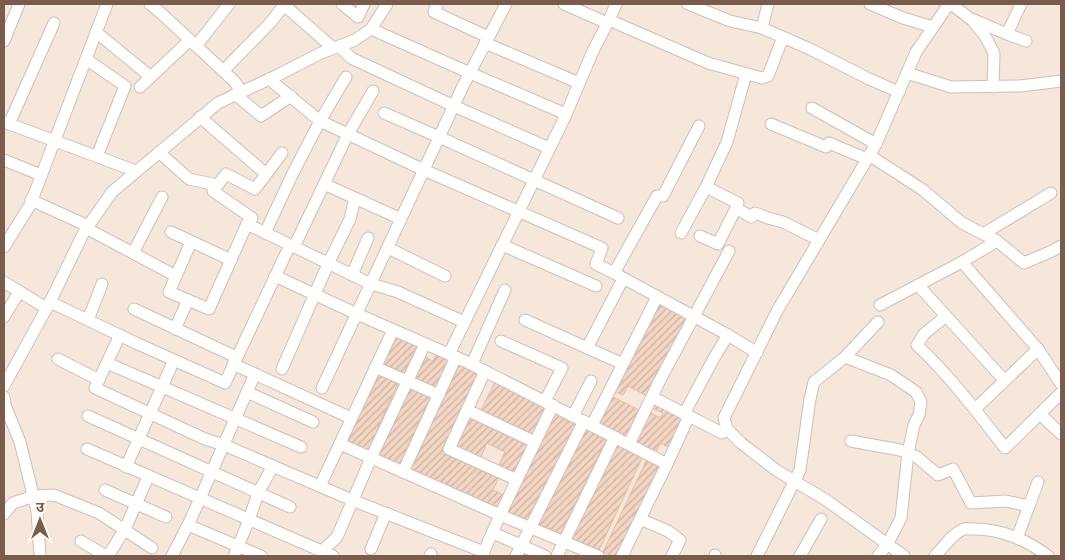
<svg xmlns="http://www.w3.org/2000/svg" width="1065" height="560" font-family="'Archivo Narrow','Noto Sans Devanagari',sans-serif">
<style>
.residential{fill:#f5e8da}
.building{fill:url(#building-hatch);stroke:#e6bba3}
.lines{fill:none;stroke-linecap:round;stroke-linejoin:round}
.minor-casing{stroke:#d1beb0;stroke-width:13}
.minor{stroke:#fff;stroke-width:11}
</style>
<defs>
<pattern id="building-hatch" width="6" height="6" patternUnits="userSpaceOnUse" patternTransform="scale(1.25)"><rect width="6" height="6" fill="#f3d5c3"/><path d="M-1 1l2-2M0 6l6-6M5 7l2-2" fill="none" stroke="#cab0a1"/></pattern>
</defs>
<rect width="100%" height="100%" fill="#fdf6ec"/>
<rect class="residential" x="4" y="4" width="1057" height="552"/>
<g class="building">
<path d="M658,301L688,317L647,396L628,386L623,395L612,390Z"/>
<path d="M394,335L417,345L404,375L381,365Z"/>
<path d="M437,352L451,358L435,391L412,380L423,356L433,361Z"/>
<path d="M458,362L481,372L444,452L499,477L493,490L506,496L500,511L409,469Z"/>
<path d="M377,371L399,381L368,451L346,442Z"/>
<path d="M496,380L549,406L533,438L480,412Z"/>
<path d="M409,385L432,394L400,465L378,455Z"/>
<path d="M611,396L639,410L625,438L597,424Z"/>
<path d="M652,402L684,417L670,448L660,443L656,453L633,443L648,412L661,418L663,413L650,407Z"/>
<path d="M555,412L577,423L528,522L506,512Z"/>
<path d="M470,414L532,442L515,477L497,469L505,452L487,443L479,461L453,449Z"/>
<path d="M586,426L608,436L560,535L538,525Z"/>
<path d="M614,440L644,454L598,552L568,537Z"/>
<path d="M647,459L660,465L618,556H612L603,552Z"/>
</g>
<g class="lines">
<defs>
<g id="minor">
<path d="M150,4L162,14L234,81L242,92"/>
<path d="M342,4L358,17L364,4"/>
<path d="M437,4L434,12L488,37"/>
<path d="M564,4L607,23"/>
<path d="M688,4L730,21L762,28L810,49L869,79L899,92"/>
<path d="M870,4L903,18L933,27"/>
<path d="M951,4L972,20L985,36L994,53L993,87"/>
<path d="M1021,4L1007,34L1026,41"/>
<path d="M284,5L333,48"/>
<path d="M609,20L708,63L762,78L768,76L783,37"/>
<path d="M974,20L1007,34"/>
<path d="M762,28L768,4"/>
<path d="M371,29L470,73L566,114"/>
<path d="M96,32L151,77"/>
<path d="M4,41L19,4"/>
<path d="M485,43L579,83"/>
<path d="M196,46L229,4"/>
<path d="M339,46L351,58L454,106L549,148"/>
<path d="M86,59L125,86L97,156"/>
<path d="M223,71L271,22L285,4"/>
<path d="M907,73L951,87L1020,86L1061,81"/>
<path d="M269,79L320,121L424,170L602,248L596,264L614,273"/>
<path d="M140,87L190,40"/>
<path d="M235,94L261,116L291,96"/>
<path d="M812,108L876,144"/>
<path d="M384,113L439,137L618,218"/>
<path d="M200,117L266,174"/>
<path d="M4,122L136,171"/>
<path d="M9,124L54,23"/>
<path d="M771,124L826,147L829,143L867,159"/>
<path d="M699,126L663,196H657L614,273L728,335L757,353"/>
<path d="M159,152L189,179L217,185"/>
<path d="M869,155L923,190L962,223L997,241L1024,263L1052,251L1061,246"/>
<path d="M4,160L41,175"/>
<path d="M324,184L401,219"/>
<path d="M706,187L738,203L736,208"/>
<path d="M31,200L88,226"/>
<path d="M247,224L371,284L398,292L464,322"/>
<path d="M86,228L176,276"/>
<path d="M171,232L231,260"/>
<path d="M265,233L293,173L320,121L346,77"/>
<path d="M681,233L706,187L727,142L746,74"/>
<path d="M983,234L1051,193"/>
<path d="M700,236L718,244L736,208L751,217L755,213L768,218L783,222L819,240"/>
<path d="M191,242L169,292L209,309L247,224L252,218L213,191L226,174L255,189L282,153"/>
<path d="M502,245L596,286"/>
<path d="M4,247L30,205L107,4"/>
<path d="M294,247L348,134L373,91"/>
<path d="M388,248L445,276"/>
<path d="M133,253L162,197"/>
<path d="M962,262L1038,349L975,409"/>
<path d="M352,275L368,238"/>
<path d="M275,276L357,314L467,362L667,464"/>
<path d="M4,282L46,308"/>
<path d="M918,285L1004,380"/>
<path d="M50,302L136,343L225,383L290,245"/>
<path d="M880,305L962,262L997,241"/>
<path d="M134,309L236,357"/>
<path d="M946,316L924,334L917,345C950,376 977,412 1005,448L1061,393"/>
<path d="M4,317L19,292"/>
<path d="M88,320L102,284"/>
<path d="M525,320L623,364"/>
<path d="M175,329L188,300"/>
<path d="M120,335L95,388L205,439L224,445L352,500L484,552"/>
<path d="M501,341L562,368L545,401"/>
<path d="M587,348L623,279"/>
<path d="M1038,349L1061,384"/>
<path d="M449,354L564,119L593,51L609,20L616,4"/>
<path d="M845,357L891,375L916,392L921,402L919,415L914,425L908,453L901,518L887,545L878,556"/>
<path d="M58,359L99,380"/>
<path d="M107,363L301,447"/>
<path d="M233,364L351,418"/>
<path d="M472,364L505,290"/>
<path d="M375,367L439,395"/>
<path d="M282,369L328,264L350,219L355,198"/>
<path d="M485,371L449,449L517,480"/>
<path d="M4,386L50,302L84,232L112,192L218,103L278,75L321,53L355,40L371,29L387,4"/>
<path d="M322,388L462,88L506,4"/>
<path d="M247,392L313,422"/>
<path d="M4,397L5,405L20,442L37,511L40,556"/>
<path d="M652,397L722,433L727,429"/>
<path d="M467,410L535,442"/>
<path d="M684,414L714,358L728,335"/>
<path d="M1040,414L1061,434"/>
<path d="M88,416L290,507"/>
<path d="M573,416L591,381"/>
<path d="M592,425L657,297"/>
<path d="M851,441L900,450L917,457L938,475L953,469L971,503L1006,501L1029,506"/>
<path d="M340,444L500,515L598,556"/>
<path d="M629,444L660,380L729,251"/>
<path d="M87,449L333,556"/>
<path d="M126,467L174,360"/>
<path d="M403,472L456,357"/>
<path d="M320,486L393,330"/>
<path d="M105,490L166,517"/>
<path d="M4,514L13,503L34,496L54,495L99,513L152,548"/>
<path d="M640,519L668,531L680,540L672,556"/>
<path d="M188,525L261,556"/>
<path d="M493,533L545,556"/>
<path d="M1017,538L1038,482"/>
<path d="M81,541L106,556"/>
<path d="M371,549L386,513"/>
<path d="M322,551L337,537L371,458L425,344"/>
<path d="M108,556L125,529L148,477"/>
<path d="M172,556L190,521L255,374"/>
<path d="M234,556L249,520L258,493L273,466"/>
<path d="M430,556L431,554"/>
<path d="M482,556L500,515L553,405"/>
<path d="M516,556L584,421"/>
<path d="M557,556L615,437"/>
<path d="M622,556L667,464L689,416"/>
<path d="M715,556V555"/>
<path d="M757,556L800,470L810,399L814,382L845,357L878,322"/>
<path d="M800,556L821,519"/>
<path d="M904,556L826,500L776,470L741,443L727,429L724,418L777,311L876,144L916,52L949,4"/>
<path d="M935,556C942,549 954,532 964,529C966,528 969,529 972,529C999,528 1027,540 1048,556"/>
</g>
</defs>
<use href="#minor" class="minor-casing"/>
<use href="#minor" class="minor"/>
</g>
<rect width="1065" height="560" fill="none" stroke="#7a5c4d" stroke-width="10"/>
<g transform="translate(40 520)" stroke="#fffaf3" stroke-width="4" paint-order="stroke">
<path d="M0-4L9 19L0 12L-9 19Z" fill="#7a5c4d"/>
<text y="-8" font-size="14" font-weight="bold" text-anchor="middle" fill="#7a5c4d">उ</text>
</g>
</svg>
